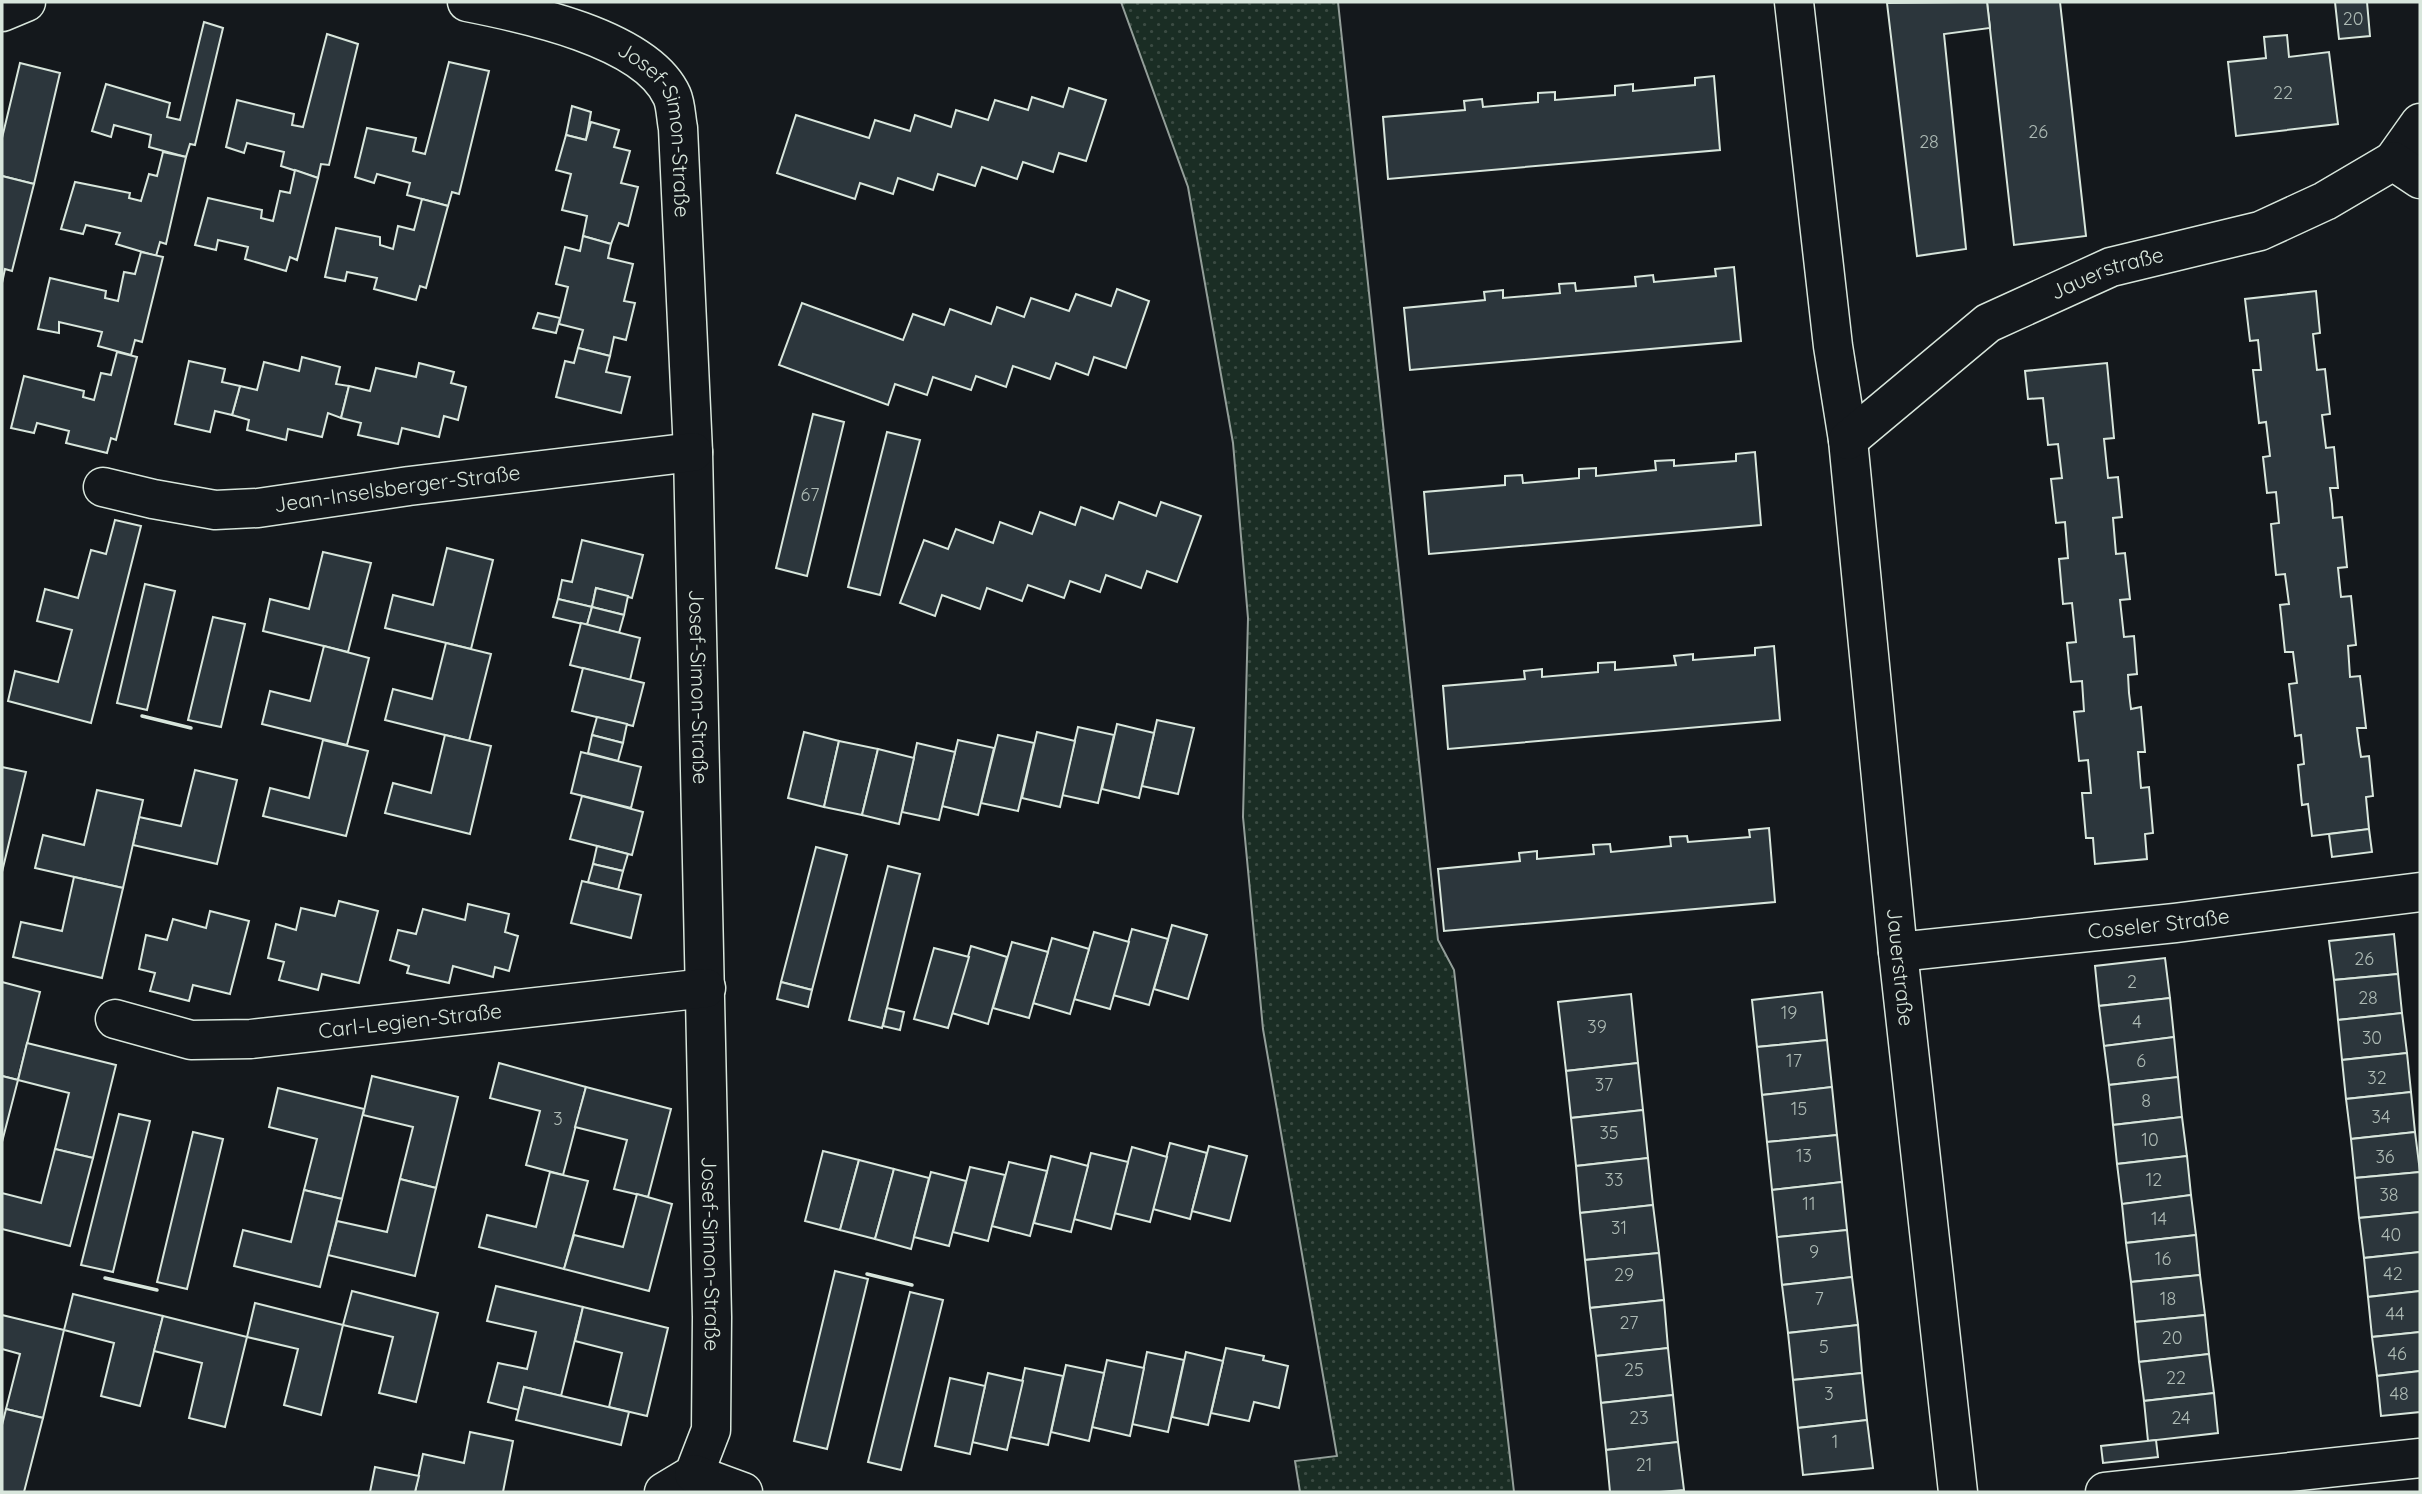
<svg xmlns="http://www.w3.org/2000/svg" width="2422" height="1494" font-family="Quicksand,sans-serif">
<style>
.grass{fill:url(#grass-dots);stroke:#939e99;stroke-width:2}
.building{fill:#2c363c;stroke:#d8e6dc;stroke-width:2}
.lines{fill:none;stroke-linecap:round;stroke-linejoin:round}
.minor-casing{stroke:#d8e6dc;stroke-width:41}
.minor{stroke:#14181c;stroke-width:38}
.wall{stroke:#d8e6dc;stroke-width:3.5}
.labels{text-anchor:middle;stroke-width:5;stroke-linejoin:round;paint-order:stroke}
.number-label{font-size:18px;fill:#adbab4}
.street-label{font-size:21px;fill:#d8e6dc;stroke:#14181c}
</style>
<defs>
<pattern id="grass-dots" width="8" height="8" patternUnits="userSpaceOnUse" patternTransform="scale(1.75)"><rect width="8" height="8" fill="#1a2d24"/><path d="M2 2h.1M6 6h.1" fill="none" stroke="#3b4b43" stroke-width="1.8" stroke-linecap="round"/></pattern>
</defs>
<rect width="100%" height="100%" fill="#14181c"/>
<path class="grass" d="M1121,2H1338L1438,940L1454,970L1514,1492H1300L1295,1461L1337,1456L1263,1029L1243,817L1248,618L1233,443L1188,187Z"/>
<g class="building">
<path d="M1987,2H2060L2086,236L2014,245Z"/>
<path d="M1987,2L1990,28L1944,34L1966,249L1917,256L1887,3Z"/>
<path d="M2335,2H2367L2370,36L2339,39Z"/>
<path d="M204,22L223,28L195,145L190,144L186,157L149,147L151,135L114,125L111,137L92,131L106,84L170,103L167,117L180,120Z"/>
<path d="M327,34L358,44L329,165L321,164L318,178L281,166L284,152L247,143L244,153L226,147L237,100L294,114L292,125L303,127Z"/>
<path d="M2287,35L2289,57L2329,52L2338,124L2236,136L2228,62L2266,58L2264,37Z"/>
<path d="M449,62L489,71L459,194L452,192L448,206L407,195L410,183L377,174L374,183L355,177L367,128L416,138L413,151L425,154Z"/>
<path d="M20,63L60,73L34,184L2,176V138Z"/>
<path d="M1714,76L1720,150L1388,179L1383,117L1465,110L1464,101L1482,99L1483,107L1538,102V93L1555,92V100L1615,95V86L1633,84V91L1695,85V78Z"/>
<path d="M1069,88L1106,100L1086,161L1059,153L1053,172L1023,162L1017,179L982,167L975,186L938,174L933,190L898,178L893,194L860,183L855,199L777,173L796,115L869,138L875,120L910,131L915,115L951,127L956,110L988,120L995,100L1028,110L1032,97L1063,107Z"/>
<path d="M572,106L591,112L586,140L566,135Z"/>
<path d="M591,122L619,130L614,147L630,151L621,183L638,187L628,226L619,223L611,244L583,236L587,216L562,210L571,174L556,170L566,135L586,140Z"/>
<path d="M163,152L186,157L166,244L160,242L156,256L116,244L120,233L86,225L83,234L61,229L75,182L130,193L129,198L141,201L149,174L157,176Z"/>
<path d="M295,170L318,178L297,260L290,257L286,271L245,259L248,247L218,240L216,250L195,245L208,198L262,210L261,218L273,221L280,191L290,193Z"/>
<path d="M2,176L34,184L12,271L5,269L2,283Z"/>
<path d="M422,199L448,206L426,288L420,286L416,300L374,289L377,278L347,272L345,281L325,277L336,228L380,237V245L393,249L398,226L414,230Z"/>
<path d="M583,236L611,244L608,258L633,264L624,301L635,303L626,340L614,337L610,356L578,348L583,330L559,324L568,287L556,284L565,247L580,251Z"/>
<path d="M141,252L163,257L142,342L135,340L131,355L98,346L102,332L59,322V333L38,329L50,278L106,291L105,298L118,301L124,272L135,274Z"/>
<path d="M1734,267L1741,341L1410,370L1404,308L1485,300L1484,292L1503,290V298L1560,293L1559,284L1575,283L1576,291L1636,286L1635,277L1653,275L1654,282L1716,276L1715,269Z"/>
<path d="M1117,289L1149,301L1126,368L1094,357L1088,375L1056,363L1050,379L1013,366L1006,387L976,376L971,390L933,377L927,395L895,384L888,405L779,365L802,303L903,340L913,314L944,325L950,309L991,324L997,307L1024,317L1031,298L1069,311L1076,294L1111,306Z"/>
<path d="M2316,291L2320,333L2313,334L2317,370L2325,369L2330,414L2322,415L2326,448L2334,447L2338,488H2330L2332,504L2333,518L2342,517L2347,567L2338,568L2341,597L2351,596L2356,645L2348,646L2350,677L2360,676L2366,728H2357L2359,744L2361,757L2369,756L2373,796L2366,797L2369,829L2312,836L2308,804L2302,805L2298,765L2304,764L2301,735L2295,736L2289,684L2297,683L2293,652H2285L2280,605L2289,604L2285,574L2276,575L2271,524L2279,523L2276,492L2267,493L2263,457L2270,456L2266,422L2259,423L2253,370H2261L2258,340L2250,341L2245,299Z"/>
<path d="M538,313L560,318L556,333L533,328Z"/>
<path d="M578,348L610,356L606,372L630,377L621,413L556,397L565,361L574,363Z"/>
<path d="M117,352L137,357L116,440L111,438L107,453L66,443L69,431L37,423L34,433L11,428L24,376L84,391L83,397L94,400L101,373L111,375Z"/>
<path d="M302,357L340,367L336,384L349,386L341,418L328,413L322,437L288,429L286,440L247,430L249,420L232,415L240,386L257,390L264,362L299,371Z"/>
<path d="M189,361L225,369L222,382L240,386L232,415L215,411L210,432L175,424Z"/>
<path d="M419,363L454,372L451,383L466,387L458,420L444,416L439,437L402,428L398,444L358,435L361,423L341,418L349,386L370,391L376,368L416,377Z"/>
<path d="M2107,363L2114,438L2104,439L2108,478L2118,477L2122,517L2113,518L2116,554L2125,553L2130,599L2120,600L2124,637L2134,636L2137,674L2128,675L2129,693L2131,709L2141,707L2145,752H2138L2141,788L2149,787L2153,833L2145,834L2147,859L2095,864L2093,838H2086L2082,793H2091L2088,760L2079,761L2074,712L2084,711L2082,681L2071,682L2067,643L2076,642L2072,603L2063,604L2059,559L2068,558L2065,522L2056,523L2051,479L2062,478L2058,444L2048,445L2043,398L2028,399L2025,371Z"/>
<path d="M813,414L844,422L807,576L776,568Z"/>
<path d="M887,432L920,440L880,595L848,587Z"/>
<path d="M1755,452L1761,525L1429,554L1424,492L1505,485V476L1522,475L1523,483L1579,478V469L1596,468V476L1656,470L1655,461L1674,460V466L1736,461V454Z"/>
<path d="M1119,502L1156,516L1161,502L1201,516L1177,582L1147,571L1141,588L1106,575L1100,592L1070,581L1064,598L1028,585L1022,601L987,588L980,609L942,595L935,616L900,603L924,540L948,549L956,529L993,543L1000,522L1032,534L1040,512L1075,525L1081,507L1113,519Z"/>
<path d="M115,520L141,526L91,723L8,701L15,671L58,682L72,630L37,621L45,589L78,598L91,550L106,554Z"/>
<path d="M582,540L643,555L632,598L596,588L592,607L558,599L562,580L572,582Z"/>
<path d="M447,548L493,560L471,649L385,628L393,595L433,605Z"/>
<path d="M323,552L371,563L348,652L263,631L270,599L309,609Z"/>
<path d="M145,584L175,591L147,710L117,703Z"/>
<path d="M596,588L628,596L624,615L592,607Z"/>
<path d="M558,599L592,607L587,625L553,617Z"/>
<path d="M592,607L624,615L619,633L587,625Z"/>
<path d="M213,617L245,624L221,727L188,720Z"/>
<path d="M581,623L640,638L630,680L570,665Z"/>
<path d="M446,643L491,654L469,741L385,720L393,689L432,699Z"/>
<path d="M324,646L369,658L347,745L262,724L270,691L310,701Z"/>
<path d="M1774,646L1780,720L1448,749L1443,686L1525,679L1524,671L1542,669V677L1598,672V663L1615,662V670L1676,665L1674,656L1693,654V660L1755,655V648Z"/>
<path d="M583,668L644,683L633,726L572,711Z"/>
<path d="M597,717L627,724L623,743L592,735Z"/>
<path d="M1157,720L1194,728L1178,794L1142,786Z"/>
<path d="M1117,724L1154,733L1139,798L1102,789Z"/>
<path d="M1078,727L1114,735L1098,803L1062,795Z"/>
<path d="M804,732L839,741L824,807L788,798Z"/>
<path d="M1037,732L1075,741L1060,807L1022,798Z"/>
<path d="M445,735L491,746L470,834L385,813L393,783L431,793Z"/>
<path d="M592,735L623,743L618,761L588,753Z"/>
<path d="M998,735L1034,743L1018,811L981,803Z"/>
<path d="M323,740L368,751L346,836L263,816L270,788L309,798Z"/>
<path d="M958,740L994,748L978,815L942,806Z"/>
<path d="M839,741L878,749L862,815L824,807Z"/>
<path d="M917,743L955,752L939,820L902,812Z"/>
<path d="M878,749L914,758L899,824L862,815Z"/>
<path d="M581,752L641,767L631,808L571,793Z"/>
<path d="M2,767L26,772L2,872Z"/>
<path d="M195,770L237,780L217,864L133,845L139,817L181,826Z"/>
<path d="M97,790L143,800L123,888L35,868L43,835L84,845Z"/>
<path d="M582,796L643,812L632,855L570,839Z"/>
<path d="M1769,828L1775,902L1444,931L1438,869L1520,861L1519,853L1537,851V859L1594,854L1593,845L1610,844L1611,852L1671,846L1670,837L1687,836L1688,842L1750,837L1749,830Z"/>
<path d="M2369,829L2372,852L2332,857L2329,834Z"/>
<path d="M597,846L628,854L623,871L593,864Z"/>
<path d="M816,847L847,855L812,990L781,982Z"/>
<path d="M593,864L623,871L618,890L588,882Z"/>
<path d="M888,866L920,874L882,1028L849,1020Z"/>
<path d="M74,877L123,888L102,978L13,957L21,922L62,931Z"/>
<path d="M582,881L641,895L631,938L571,923Z"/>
<path d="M339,901L378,911L359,983L322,974L318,990L279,980L284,962L268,958L276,924L296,930L301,908L335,916Z"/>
<path d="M468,904L509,914L505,932L518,936L509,971L495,967L493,977L453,966L449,983L407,973L409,966L390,960L398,930L416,934L423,909L465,920Z"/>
<path d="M210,911L249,921L230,994L193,985L189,1001L150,991L155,973L139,969L146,935L167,940L173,919L206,928Z"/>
<path d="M1172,925L1207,935L1188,999L1154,989Z"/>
<path d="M1132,929L1168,939L1149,1005L1113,995Z"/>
<path d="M1094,932L1129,942L1110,1009L1074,999Z"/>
<path d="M2394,934L2398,974L2334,980L2329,941Z"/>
<path d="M1052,938L1089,949L1070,1014L1033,1003Z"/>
<path d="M1012,942L1048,952L1029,1018L993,1008Z"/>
<path d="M971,946L1007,957L988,1024L952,1013Z"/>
<path d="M934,948L969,957L948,1028L914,1019Z"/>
<path d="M2165,958L2170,998L2099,1006L2095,966Z"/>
<path d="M2398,974L2402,1013L2338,1020L2334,980Z"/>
<path d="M2,982L40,992L18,1080L2,1076Z"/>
<path d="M781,982L812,990L808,1007L777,999Z"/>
<path d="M1822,992L1827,1040L1757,1047L1752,1000Z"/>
<path d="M1631,994L1638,1063L1566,1071L1558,1002Z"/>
<path d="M2170,998L2174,1037L2104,1046L2099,1006Z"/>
<path d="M887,1008L904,1012L900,1030L883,1026Z"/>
<path d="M2402,1013L2407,1053L2342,1060L2338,1020Z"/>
<path d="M2174,1037L2178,1077L2109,1085L2104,1046Z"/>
<path d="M1827,1040L1832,1087L1762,1095L1757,1047Z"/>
<path d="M27,1043L116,1065L93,1158L55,1149L69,1093L18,1080Z"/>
<path d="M2407,1053L2411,1092L2346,1099L2342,1060Z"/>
<path d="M499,1063L586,1087L563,1175L526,1165L540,1111L490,1098Z"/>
<path d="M1638,1063L1643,1110L1571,1118L1566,1071Z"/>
<path d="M2,1076L18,1080L2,1142Z"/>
<path d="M372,1076L458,1097L436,1188L400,1179L413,1127L363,1115Z"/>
<path d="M2178,1077L2182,1117L2113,1125L2109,1085Z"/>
<path d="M586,1087L671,1109L648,1197L614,1189L627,1140L575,1127Z"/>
<path d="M1832,1087L1837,1135L1767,1142L1762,1095Z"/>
<path d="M278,1088L364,1109L342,1199L304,1190L317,1139L269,1127Z"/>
<path d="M2411,1092L2415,1132L2351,1139L2346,1099Z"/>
<path d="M1643,1110L1648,1158L1576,1166L1571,1118Z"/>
<path d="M119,1114L150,1121L113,1272L81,1265Z"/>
<path d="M2182,1117L2187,1156L2117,1164L2113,1125Z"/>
<path d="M193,1132L223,1139L187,1289L157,1282Z"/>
<path d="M2415,1132L2420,1172L2355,1178L2351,1139Z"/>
<path d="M1837,1135L1842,1182L1772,1190L1767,1142Z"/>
<path d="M1170,1143L1207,1153L1190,1219L1153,1209Z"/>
<path d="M1209,1146L1247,1156L1230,1221L1192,1211Z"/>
<path d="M1132,1147L1167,1157L1150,1222L1114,1213Z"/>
<path d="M55,1149L93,1158L70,1246L2,1229V1193L41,1203Z"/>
<path d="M823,1151L859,1160L840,1230L805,1221Z"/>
<path d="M1091,1153L1128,1162L1111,1229L1074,1219Z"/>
<path d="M1051,1156L1088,1166L1071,1232L1034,1223Z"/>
<path d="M2187,1156L2191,1195L2122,1204L2117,1164Z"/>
<path d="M1648,1158L1653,1205L1580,1213L1576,1166Z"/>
<path d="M859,1160L894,1169L875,1239L840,1230Z"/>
<path d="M1009,1162L1047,1171L1030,1236L992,1226Z"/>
<path d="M970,1167L1005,1175L988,1241L953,1232Z"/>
<path d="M894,1169L929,1178L911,1249L875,1239Z"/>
<path d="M550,1172L588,1181L564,1269L479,1247L487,1215L536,1227Z"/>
<path d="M931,1172L966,1181L949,1246L914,1237Z"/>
<path d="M2420,1172V1212L2359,1218L2355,1178Z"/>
<path d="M400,1179L436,1188L415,1276L328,1255L337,1221L387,1232Z"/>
<path d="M1842,1182L1847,1230L1777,1237L1772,1190Z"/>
<path d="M304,1190L342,1199L320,1287L234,1266L243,1230L291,1242Z"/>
<path d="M637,1194L672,1204L649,1291L564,1269L574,1235L623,1247Z"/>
<path d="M2191,1195L2196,1235L2126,1243L2122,1204Z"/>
<path d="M1653,1205L1659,1253L1585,1260L1580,1213Z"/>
<path d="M2420,1212V1252L2364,1258L2359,1218Z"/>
<path d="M1847,1230L1852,1277L1782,1285L1777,1237Z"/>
<path d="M2196,1235L2200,1275L2131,1282L2126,1243Z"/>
<path d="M2420,1252V1291L2368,1297L2364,1258Z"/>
<path d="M1659,1253L1664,1300L1590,1308L1585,1260Z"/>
<path d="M835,1271L868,1279L827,1449L794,1441Z"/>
<path d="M2200,1275L2205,1315L2135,1322L2131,1282Z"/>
<path d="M1852,1277L1858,1325L1788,1333L1782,1285Z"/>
<path d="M496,1286L583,1307L561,1396L524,1387L519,1410L488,1402L498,1363L527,1369L536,1332L487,1321Z"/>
<path d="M352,1291L438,1313L416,1402L379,1393L393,1337L343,1325Z"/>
<path d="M2420,1291V1332L2372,1337L2368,1297Z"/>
<path d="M910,1292L943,1300L901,1470L868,1462Z"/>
<path d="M73,1294L163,1316L140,1406L101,1396L114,1343L64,1330Z"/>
<path d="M1664,1300L1668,1348L1596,1356L1590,1308Z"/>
<path d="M255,1303L343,1325L321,1415L284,1405L298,1349L247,1337Z"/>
<path d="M583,1307L668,1328L647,1416L609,1407L622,1353L575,1341Z"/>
<path d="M2,1315L64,1330L43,1418L6,1409L20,1354L2,1349Z"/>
<path d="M2205,1315L2209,1354L2139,1362L2135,1322Z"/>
<path d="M163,1316L247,1337L225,1427L189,1418L202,1363L154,1351Z"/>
<path d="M1858,1325L1862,1373L1793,1380L1788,1333Z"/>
<path d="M2420,1332V1371L2377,1376L2372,1337Z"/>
<path d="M1226,1348L1264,1356L1263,1360L1288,1366L1279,1408L1254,1402L1249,1421L1211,1413Z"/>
<path d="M1668,1348L1673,1395L1601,1403L1596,1356Z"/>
<path d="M1147,1352L1184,1360L1168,1432L1132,1424Z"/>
<path d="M1186,1352L1223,1361L1208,1425L1172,1417Z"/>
<path d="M2209,1354L2214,1393L2144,1401L2139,1362Z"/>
<path d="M1107,1360L1144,1368L1130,1436L1092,1427Z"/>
<path d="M1066,1365L1104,1373L1089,1441L1051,1432Z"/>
<path d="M1025,1368L1063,1376L1048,1445L1010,1437Z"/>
<path d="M2420,1371V1412L2381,1416L2377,1376Z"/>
<path d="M988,1373L1023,1381L1007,1450L972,1442Z"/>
<path d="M1862,1373L1867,1420L1798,1428L1793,1380Z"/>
<path d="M950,1378L985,1386L970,1454L935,1446Z"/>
<path d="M524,1387L629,1412L621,1445L516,1420Z"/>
<path d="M2214,1393L2218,1433L2148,1441L2144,1401Z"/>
<path d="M1673,1395L1678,1442L1606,1450L1601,1403Z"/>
<path d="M6,1409L43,1418L24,1492H2V1425Z"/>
<path d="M1867,1420L1873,1468L1803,1475L1798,1428Z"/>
<path d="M470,1432L513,1441L503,1492H415L423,1454L464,1463Z"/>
<path d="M2156,1440L2158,1457L2103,1463L2101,1446Z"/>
<path d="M1678,1442L1684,1490L1660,1492H1610L1606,1450Z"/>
<path d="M375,1467L419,1476L415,1492H370Z"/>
</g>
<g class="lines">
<defs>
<g id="minor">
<path id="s1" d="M467,2C523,13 646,38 672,96C676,105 676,119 678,128L693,452L712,1317L711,1430L694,1474L664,1492"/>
<path id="s2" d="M1794,2L1833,346L1848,440L1898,952L1958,1492"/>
<path d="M2,12L26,2"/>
<path d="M2393,161L2420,123"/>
<path id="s3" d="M1848,440L1988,323L2111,267L2260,231L2325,201L2393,161L2420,179"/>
<path id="s4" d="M103,487L153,499L215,510L258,508L409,486L693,452"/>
<path id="s5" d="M1898,952L2175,923L2420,892"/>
<path id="s6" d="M115,1019L191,1040L251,1039L706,988"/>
<path d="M694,1474L743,1492"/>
<path d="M2105,1492L2420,1458"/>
</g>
</defs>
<use href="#minor" class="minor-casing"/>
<use href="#minor" class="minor"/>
<g class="wall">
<path d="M142,716L191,728"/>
<path d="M867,1274L912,1285"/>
<path d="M105,1278L157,1290"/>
</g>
</g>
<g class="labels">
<g class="number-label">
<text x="2353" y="25">20</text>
<text x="2283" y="99">22</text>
<text x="2038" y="138">26</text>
<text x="1929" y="148">28</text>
<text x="810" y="501">67</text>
<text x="2364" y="965">26</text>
<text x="2132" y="988">2</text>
<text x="2368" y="1004">28</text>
<text x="1789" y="1019">19</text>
<text x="2137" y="1028">4</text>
<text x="1597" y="1033">39</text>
<text x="2372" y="1044">30</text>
<text x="1794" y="1067">17</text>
<text x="2141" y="1067">6</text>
<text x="2377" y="1084">32</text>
<text x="1604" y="1091">37</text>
<text x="2146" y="1107">8</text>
<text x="1799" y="1115">15</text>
<text x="2381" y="1123">34</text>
<text x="558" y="1125">3</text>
<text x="1609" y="1139">35</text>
<text x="2150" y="1146">10</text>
<text x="1804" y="1162">13</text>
<text x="2385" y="1163">36</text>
<text x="1614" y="1186">33</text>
<text x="2154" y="1186">12</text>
<text x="2389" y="1201">38</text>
<text x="1809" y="1210">11</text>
<text x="2159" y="1225">14</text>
<text x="1619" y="1234">31</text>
<text x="2391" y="1241">40</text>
<text x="1814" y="1258">9</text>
<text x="2163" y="1265">16</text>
<text x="2393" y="1280">42</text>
<text x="1624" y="1281">29</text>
<text x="1819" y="1305">7</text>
<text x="2168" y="1305">18</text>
<text x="2395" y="1320">44</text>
<text x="1629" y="1329">27</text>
<text x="2172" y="1344">20</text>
<text x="1824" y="1353">5</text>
<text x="2397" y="1360">46</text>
<text x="1634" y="1376">25</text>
<text x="2176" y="1384">22</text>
<text x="1829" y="1400">3</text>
<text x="2399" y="1400">48</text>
<text x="1639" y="1424">23</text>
<text x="2181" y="1424">24</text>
<text x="1835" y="1448">1</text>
<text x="1644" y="1471">21</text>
</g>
<g class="street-label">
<text dy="7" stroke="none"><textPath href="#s1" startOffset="257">Josef-Simon-Straße</textPath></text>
<text dy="7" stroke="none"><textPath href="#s3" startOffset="312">Jauerstraße</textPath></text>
<text dy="7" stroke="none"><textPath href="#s4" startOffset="298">Jean-Inselsberger-Straße</textPath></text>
<text dy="7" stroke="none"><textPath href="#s1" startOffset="824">Josef-Simon-Straße</textPath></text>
<text dy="7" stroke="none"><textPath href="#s5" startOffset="262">Coseler Straße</textPath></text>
<text dy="7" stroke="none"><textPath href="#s2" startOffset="971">Jauerstraße</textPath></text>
<text dy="7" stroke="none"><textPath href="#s6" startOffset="299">Carl-Legien-Straße</textPath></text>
<text dy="7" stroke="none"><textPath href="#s1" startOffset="1391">Josef-Simon-Straße</textPath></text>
</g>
</g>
<rect width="2422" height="1494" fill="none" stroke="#d8e6dc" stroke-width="7"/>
</svg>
